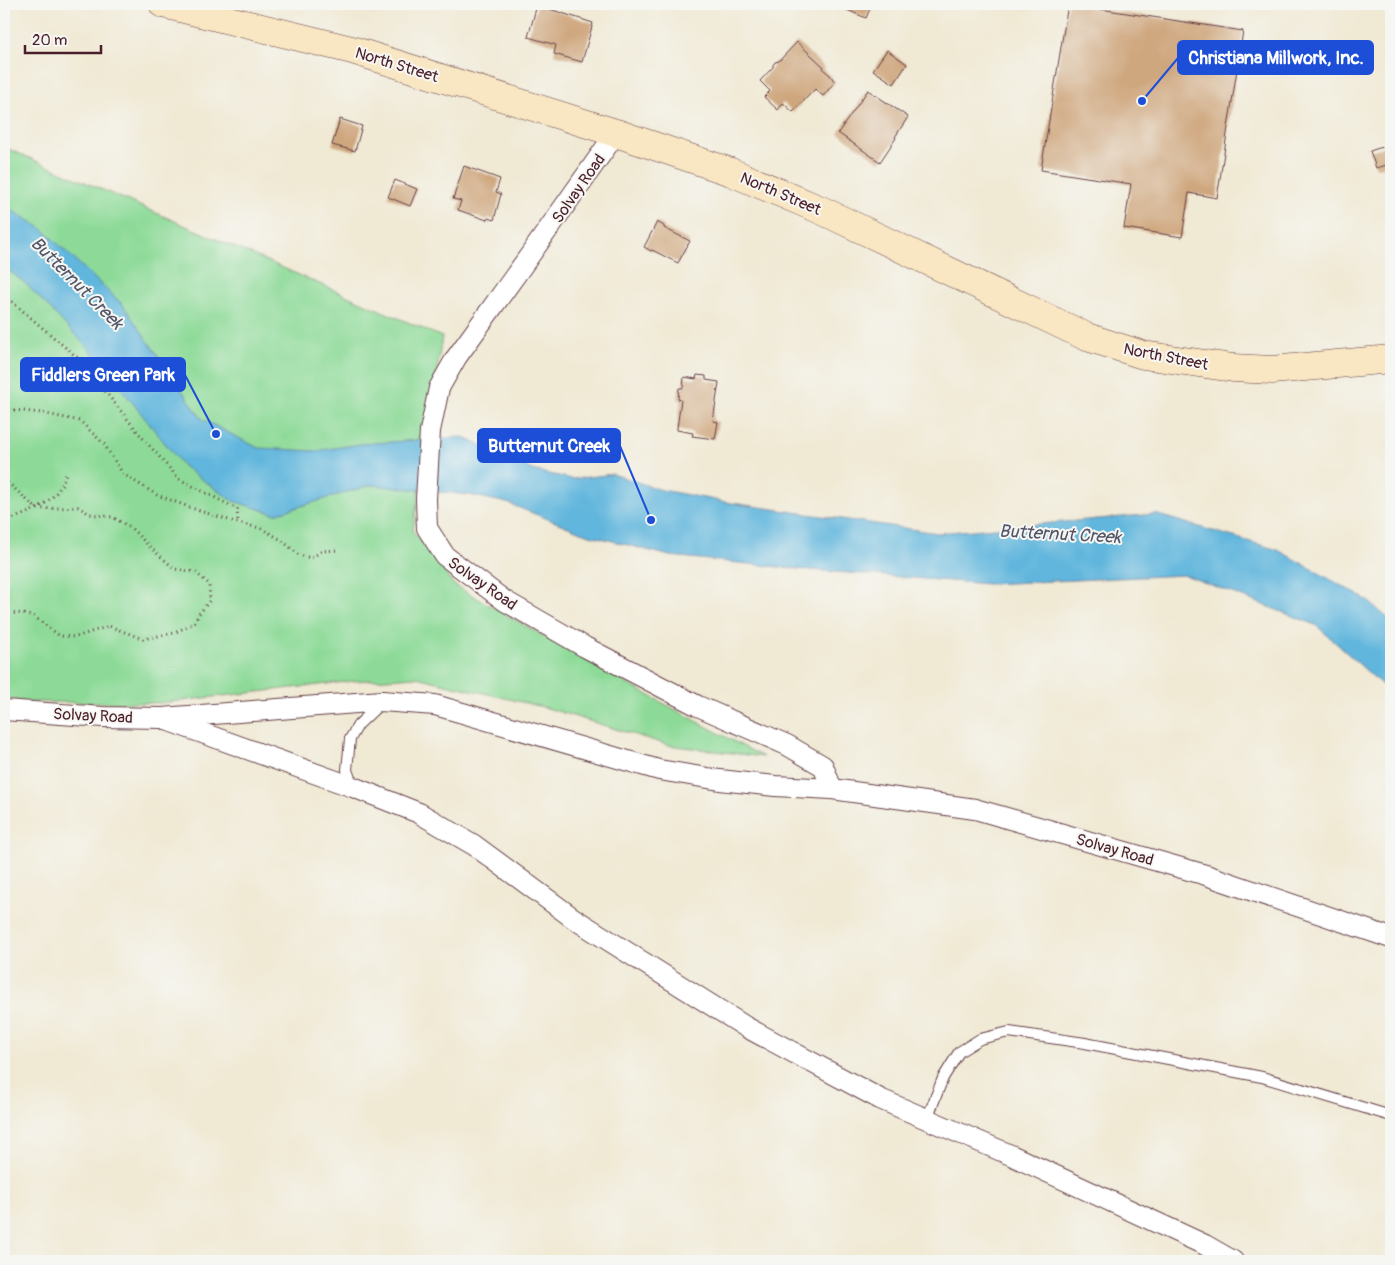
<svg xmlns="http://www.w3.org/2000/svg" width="1395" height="1265" font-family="Pangolin,sans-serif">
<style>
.green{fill:#8dda98;stroke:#6c7c62}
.water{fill:#60b6dd;stroke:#556a84}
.building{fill:#cfa77f}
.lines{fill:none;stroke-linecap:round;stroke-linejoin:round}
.lane-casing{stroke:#633d44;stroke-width:12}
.street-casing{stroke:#633d44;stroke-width:22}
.secondary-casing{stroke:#633d44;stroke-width:29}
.path{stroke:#633d44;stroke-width:3;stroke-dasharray:1 4;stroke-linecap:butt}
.lane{stroke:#fff;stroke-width:10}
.street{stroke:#fff;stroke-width:20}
.secondary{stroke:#f9e7c3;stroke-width:28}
.labels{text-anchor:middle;stroke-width:4;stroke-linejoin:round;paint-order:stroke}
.street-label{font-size:16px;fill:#4a1f2b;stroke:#f6f6f2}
.water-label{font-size:18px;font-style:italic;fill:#525469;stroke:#f6f6f2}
.leader{fill:none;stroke:#1d4ed8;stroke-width:2}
.callout-dot{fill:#1d4ed8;stroke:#f6f6f2;stroke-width:2}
.callout{fill:#1d4ed8;stroke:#1d4ed8;stroke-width:2}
.callout-label{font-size:18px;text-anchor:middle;font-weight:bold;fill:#fff}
</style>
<rect width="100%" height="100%" fill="#f6f6f2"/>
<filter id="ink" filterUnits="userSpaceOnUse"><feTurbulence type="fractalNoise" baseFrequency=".02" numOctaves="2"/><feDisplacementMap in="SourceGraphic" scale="10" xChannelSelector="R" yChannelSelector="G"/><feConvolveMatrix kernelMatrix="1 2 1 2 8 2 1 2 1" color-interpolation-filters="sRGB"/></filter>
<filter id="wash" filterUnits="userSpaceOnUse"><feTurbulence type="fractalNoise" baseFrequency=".0096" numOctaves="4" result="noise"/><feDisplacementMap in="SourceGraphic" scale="20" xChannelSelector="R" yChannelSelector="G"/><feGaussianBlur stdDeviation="1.12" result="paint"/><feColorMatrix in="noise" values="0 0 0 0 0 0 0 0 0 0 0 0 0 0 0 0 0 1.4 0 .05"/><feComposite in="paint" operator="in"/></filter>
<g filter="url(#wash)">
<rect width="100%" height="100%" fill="#f0e9d4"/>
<path class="green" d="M4,147L442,337L413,531L454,585L626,683L763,757L668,745L547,708L416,677L354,681L161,703L26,702L4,698Z"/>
<path class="water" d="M4,206L40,227L123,305L202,419L258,448L316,451L360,444L463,437L532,470L572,479L613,474L662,490L725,502L938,533L1155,514L1278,550L1367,600L1391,621V693L1316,625L1185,575L988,584L798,569L670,556L586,534L507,503L470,495L371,485L275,514L233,501L184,467L91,351L25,283L4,267Z"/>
<g id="blocks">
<g class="building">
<path d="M833,4H872L866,18Z"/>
<path d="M1068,4L1243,31L1217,198L1189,193L1182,237L1124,228L1131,184L1041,170Z"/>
<path d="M537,5L593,23L582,62L554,54L556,45L528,37Z"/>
<path d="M797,42L824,67L823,69L830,75L835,82L823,96L815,89L793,112L783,103L778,110L764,97L770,91L760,81L773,67V65L775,62L779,61Z"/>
<path d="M887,50L907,64L894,84L873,70Z"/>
<path d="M868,90L908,117L895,137L896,138L880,162L838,133Z"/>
<path d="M340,119L362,126L355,151L332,145Z"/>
<path d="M1391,144V164L1376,168L1370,151Z"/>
<path d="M464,166L500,179L496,192L501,194L494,220L488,218L487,220L458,210L461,201L453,199Z"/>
<path d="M395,180L417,189L410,206L388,197Z"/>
<path d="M657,222L664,226V228L690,241L678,263L652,250L651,251L644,247Z"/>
<path d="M697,375L706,376V380L719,382L713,421L718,422L715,439L692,436L693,433L677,430V428L681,400L678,399L679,388H683L684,377L696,379Z"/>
</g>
</g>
</g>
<g filter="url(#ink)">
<use href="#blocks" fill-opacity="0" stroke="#633d44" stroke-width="1"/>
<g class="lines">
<defs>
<g id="lane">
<path d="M353,787L347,770L350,739L358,725L381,703"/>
<path d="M927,1119L943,1078L959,1052L980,1039L1009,1032L1085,1043L1262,1077L1391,1116"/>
</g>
<g id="street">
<path d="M616,133L530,255L456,358L439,388L430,431L426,499L427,528L445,556L505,601L585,647L698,706L787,745L823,766L832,789"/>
<path d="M4,710L103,717L162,718L382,701L435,705L659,770L720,780L775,786L832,789L975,809L1206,875L1391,938"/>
<path d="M169,721L353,787L419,813L474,845L573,918L746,1027L880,1099L1013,1156L1205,1245L1233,1261"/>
</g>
<path id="secondary" d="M163,4L352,50L616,133L731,172L823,211L1087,337L1143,355L1233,368L1272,370L1391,359"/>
</defs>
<use href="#lane" class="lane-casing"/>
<use href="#street" class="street-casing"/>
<use href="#secondary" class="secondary-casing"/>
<g class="path">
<path d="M4,295L79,359L141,436L179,479L237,509L238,523"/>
<path d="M4,409L42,413L80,421L104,444L123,474L157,495L197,510L238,523L260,528L280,539L299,555L311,558L322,551L339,550"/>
<path d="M4,479L37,509L78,507L90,514L112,517L130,527L152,549L175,569L195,572L209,584L210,600L199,614L194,623L174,633L143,639L109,626L76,637L60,636L33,616L17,613L6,614L4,616"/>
<path d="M4,522C24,514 46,508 59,489C62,485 64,478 66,474"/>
<path d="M4,659L13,671"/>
</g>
<use href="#lane" class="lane"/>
<use href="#street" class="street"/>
<use href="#secondary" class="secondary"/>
</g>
</g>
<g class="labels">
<g class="street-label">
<text transform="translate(397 64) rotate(17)" y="6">North Street</text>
<text transform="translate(578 188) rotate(-55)" y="6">Solvay Road</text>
<text transform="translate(781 193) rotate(23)" y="6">North Street</text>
<text transform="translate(1166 356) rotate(11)" y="6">North Street</text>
<text transform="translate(483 583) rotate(35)" y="6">Solvay Road</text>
<text transform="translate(93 715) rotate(3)" y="6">Solvay Road</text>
<text transform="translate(1115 849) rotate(16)" y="6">Solvay Road</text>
</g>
<g class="water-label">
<text transform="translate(77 283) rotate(45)" y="6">Butternut Creek</text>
<text transform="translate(1060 534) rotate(3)" y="6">Butternut Creek</text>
</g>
</g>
<path class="leader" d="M1142 101L1178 58M216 434L185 375M651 520L620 446"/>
<g class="callout-dot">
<circle cx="1142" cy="101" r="5"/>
<circle cx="216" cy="434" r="5"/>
<circle cx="651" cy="520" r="5"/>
</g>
<g class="callout">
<rect x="1178" y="41" width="195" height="33" rx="5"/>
<rect x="21" y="358" width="164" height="33" rx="5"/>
<rect x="478" y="429" width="142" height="33" rx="5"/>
</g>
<g class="callout-label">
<text x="1276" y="64">Christiana Millwork, Inc.</text>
<text x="103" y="381">Fiddlers Green Park</text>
<text x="549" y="452">Butternut Creek</text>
</g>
<rect width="1395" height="1265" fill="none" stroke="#f6f6f2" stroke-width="20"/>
<path d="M25 45v8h76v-8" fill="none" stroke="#4a1f2b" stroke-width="2.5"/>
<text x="32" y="45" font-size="15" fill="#4a1f2b" stroke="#f6f6f2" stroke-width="4" paint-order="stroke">20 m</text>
</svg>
